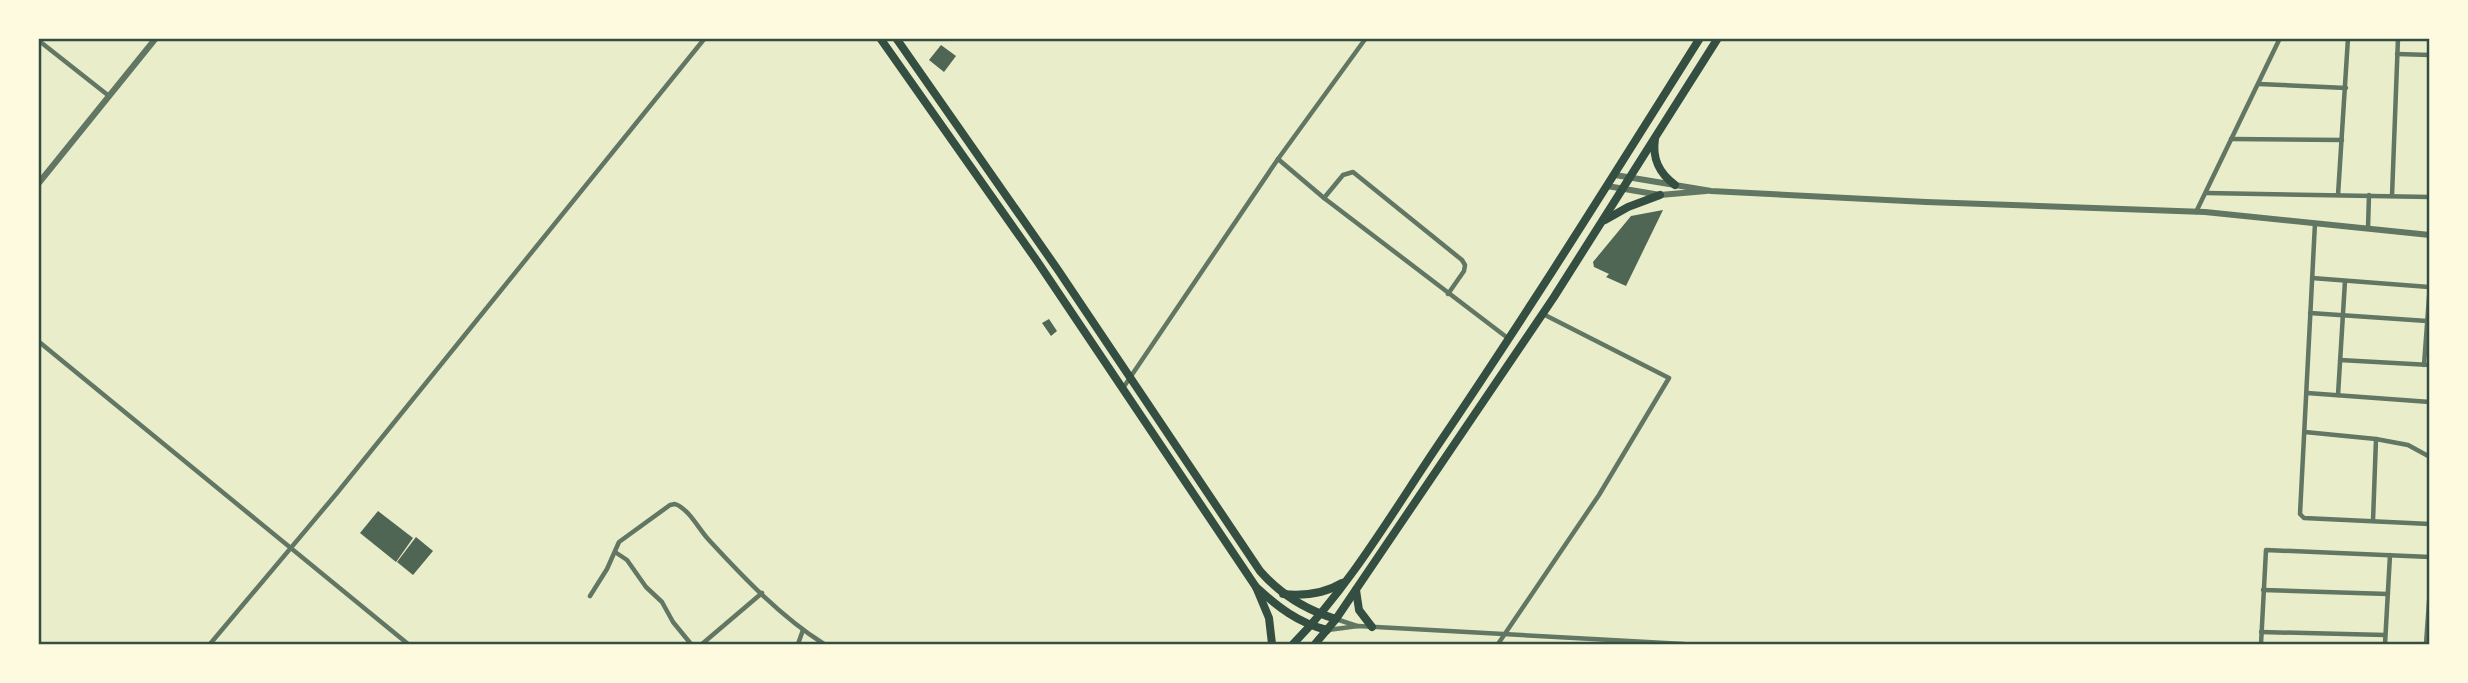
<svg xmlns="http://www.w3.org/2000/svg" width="2468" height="683" font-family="Roboto,sans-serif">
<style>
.building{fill:#4f6655}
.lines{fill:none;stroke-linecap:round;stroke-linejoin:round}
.minor{stroke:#617663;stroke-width:4.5}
.tertiary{stroke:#617663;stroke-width:6}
.primary{stroke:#344e41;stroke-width:8}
.trunk{stroke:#344e41;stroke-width:8}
.neatline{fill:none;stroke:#344e41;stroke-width:2.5}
</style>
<rect width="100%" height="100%" fill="#e9edc9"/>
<g class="building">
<path d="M941,45L956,56L944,72L929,60Z"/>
<path d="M1663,210L1626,286L1606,277L1609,274L1594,267L1593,262L1631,216Z"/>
<path d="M1049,319L1057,331L1051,336L1042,323Z"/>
<path d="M378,511L413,538L396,562L360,533Z"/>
<path d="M416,537L433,551L413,575L397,562Z"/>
</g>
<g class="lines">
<g class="minor">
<path d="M38,40L109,96"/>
<path d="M2397,54L2430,55"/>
<path d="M2259,84L2346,88"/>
<path d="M2231,139L2342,140"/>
<path d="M1278,159L1324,198L1509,339"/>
<path d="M2206,193L2430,197"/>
<path d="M2338,195L2348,38"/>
<path d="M2392,196L2398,38"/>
<path d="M1324,198L1343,175L1353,172L1462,260L1465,265L1464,271L1448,294"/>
<path d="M2196,212L2280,38"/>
<path d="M2315,223L2300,514L2304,518L2430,524"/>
<path d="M2368,228L2369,195"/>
<path d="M2312,278L2429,287"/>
<path d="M2310,313L2427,321"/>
<path d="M38,341L408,644"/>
<path d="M2340,360L2430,365"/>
<path d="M2424,365L2430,284"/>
<path d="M1123,388L1278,159L1366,38"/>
<path d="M2307,393L2430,402"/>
<path d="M2338,395L2345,281"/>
<path d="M2305,432L2376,439L2408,445L2430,457"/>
<path d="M2373,521L2376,439"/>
<path d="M615,552L627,560L646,587L662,602L673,622L691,644"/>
<path d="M2263,590L2388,594"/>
<path d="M590,596L607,569L619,542L670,505L675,504C689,509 698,528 708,539C743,577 781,617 824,644"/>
<path d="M1336,619L1357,626"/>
<path d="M1328,630L1358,626L1684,644"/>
<path d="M2261,632L2385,635"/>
<path d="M210,644L337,493L705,38"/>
<path d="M702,644L762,593"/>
<path d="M798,644L803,630"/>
<path d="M1498,644L1599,495L1669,378L1543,314"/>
<path d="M2261,644L2266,550L2430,557"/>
<path d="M2385,644L2390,555"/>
<path d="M2426,644L2430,588"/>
</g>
<g class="tertiary">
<path d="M1615,175L1711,191L1926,202L2205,212L2430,235"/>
<path d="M38,184L156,38"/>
<path d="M1607,186L1660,195L1706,191"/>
</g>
<g class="primary">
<path d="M880,38L1037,261L1256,587C1278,607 1298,623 1327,630"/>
<path d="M896,38L1058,270L1260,571C1281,595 1306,610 1336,619"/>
</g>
<g class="trunk">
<path d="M1655,139C1652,159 1659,173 1675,185"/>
<path d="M1605,220L1628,207L1660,195"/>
<path d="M1256,587L1269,618L1272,644"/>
<path d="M1356,590L1359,610L1372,627"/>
<path d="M1283,594C1304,596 1324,594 1342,583"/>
<path d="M1293,644C1349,587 1391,515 1436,448C1527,314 1613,176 1700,38"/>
<path d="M1315,644L1336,619L1554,297L1718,38"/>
</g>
</g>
<rect width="2468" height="683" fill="none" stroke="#fefae0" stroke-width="80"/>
<rect x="40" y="40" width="2388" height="603" class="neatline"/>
</svg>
